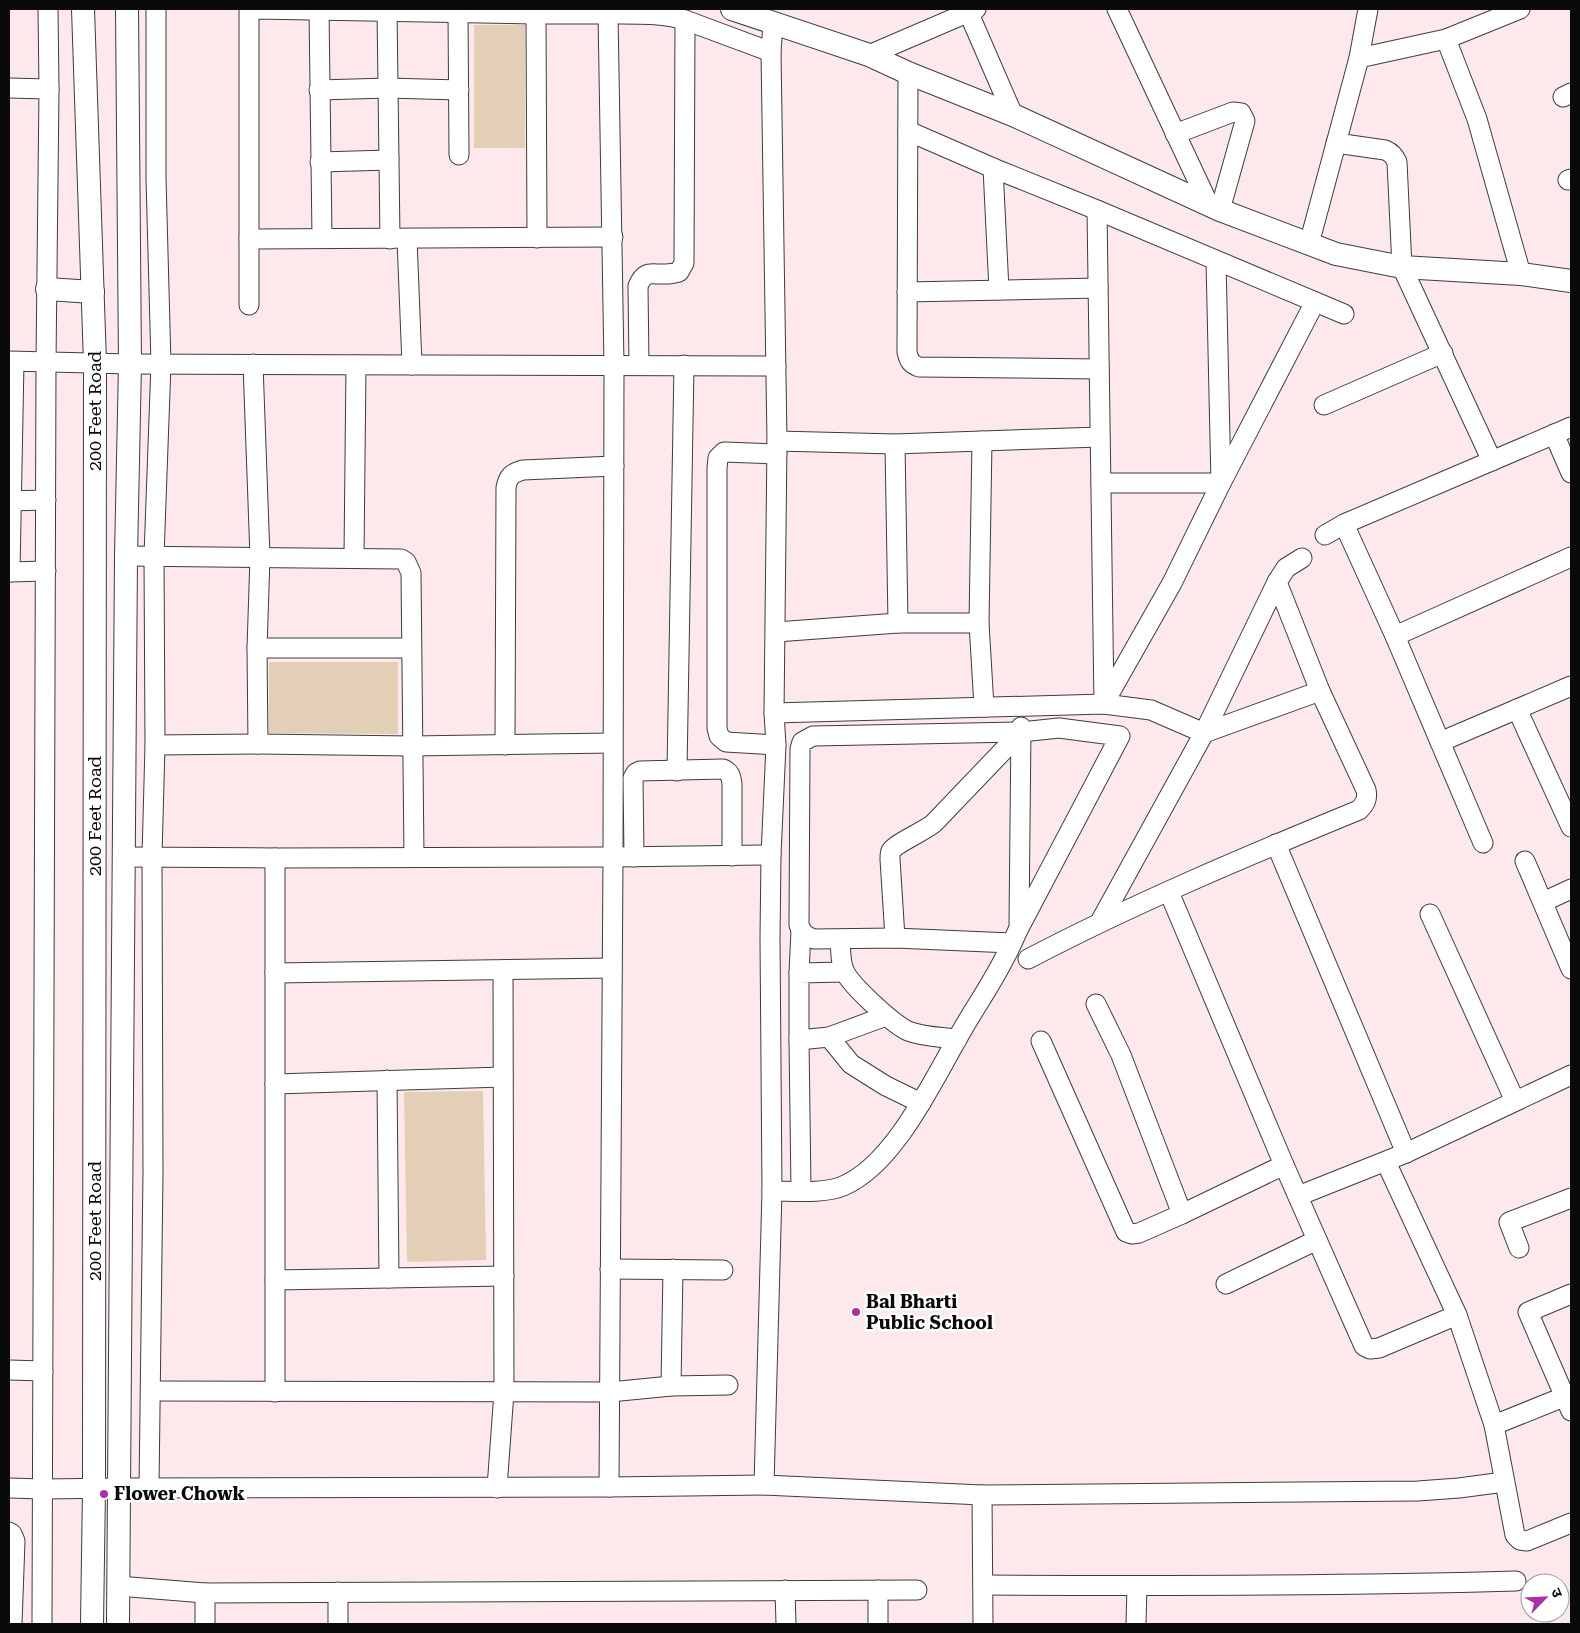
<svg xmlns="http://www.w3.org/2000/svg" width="1580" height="1633" font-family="'Roboto Serif','Noto Sans Devanagari',serif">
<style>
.green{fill:#e3cfb6}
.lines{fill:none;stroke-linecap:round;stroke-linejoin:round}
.minor-casing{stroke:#3d3d3d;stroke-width:21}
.tertiary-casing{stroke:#3d3d3d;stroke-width:24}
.minor{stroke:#fff;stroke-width:19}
.tertiary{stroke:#fff;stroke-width:22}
.poi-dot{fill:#ac2fa8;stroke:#fff;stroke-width:2}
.labels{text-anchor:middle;stroke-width:5;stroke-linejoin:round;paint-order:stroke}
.street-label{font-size:18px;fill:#0a0a0a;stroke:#fff}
.poi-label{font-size:18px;font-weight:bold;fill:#0a0a0a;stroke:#fff;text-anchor:start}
</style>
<rect width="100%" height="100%" fill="#fde8eb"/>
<g class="green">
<rect x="474" y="25" width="51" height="123"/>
<path d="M269,662H398V734L269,733Z"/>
<path d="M483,1091L486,1260L407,1262L404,1092Z"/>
</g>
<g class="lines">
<defs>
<g id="minor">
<path d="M319,9L322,238"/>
<path d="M387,9L390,239"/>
<path d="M967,9L1013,115"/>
<path d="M1117,9L1209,205"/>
<path d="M458,12L459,155"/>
<path d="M536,14L537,238"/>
<path d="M608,14C635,14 660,13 685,20L771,52"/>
<path d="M1446,39L1477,119L1521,274"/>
<path d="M869,55L976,9"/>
<path d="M1359,58L1446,39L1520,9"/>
<path d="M908,73L907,352C909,361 911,364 919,367L1099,369"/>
<path d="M9,88L49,89"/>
<path d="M319,90L388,88L459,90"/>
<path d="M1563,97L1571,93"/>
<path d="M908,131L993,168L1097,210L1344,314"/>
<path d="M1175,134L1233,112L1241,113L1245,121L1220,210"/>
<path d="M1336,143L1385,150C1392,153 1394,156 1397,162L1402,267L1492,461"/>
<path d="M320,162L389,160"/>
<path d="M993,168L999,290"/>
<path d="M1568,180L1571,179"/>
<path d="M1097,210L1104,704"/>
<path d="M249,239L613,237"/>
<path d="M407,239L412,365"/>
<path d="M1309,244L1359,58L1368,9"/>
<path d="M907,292L1098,288"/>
<path d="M249,305V9L536,14H608L614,365L613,857L609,1487"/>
<path d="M9,361L130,364L776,366"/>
<path d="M253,364L260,557L257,648L258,744"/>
<path d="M639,365L638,286C645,269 652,275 666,274C670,274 675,273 679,272L684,263L685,20"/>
<path d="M1324,405L1443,353"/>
<path d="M1554,434L1571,473"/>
<path d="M777,441L895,444L1100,437"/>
<path d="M982,441L979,623L984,707"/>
<path d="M1101,483H1221L1216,261"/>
<path d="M9,501L46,500"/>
<path d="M1344,524L1395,636L1571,557"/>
<path d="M1325,535L1344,524L1571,427"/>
<path d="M126,556L401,559L406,562L411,573L414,857"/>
<path d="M354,557L356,365"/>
<path d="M9,572L46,571"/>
<path d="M10,572L14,362"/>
<path d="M898,623H979"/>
<path d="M776,632L898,623L895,444"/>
<path d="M1395,636L1483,843"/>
<path d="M257,648H411"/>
<path d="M1104,703L1172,583L1221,483L1315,302"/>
<path d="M1517,709L1571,827"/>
<path d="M774,713L1104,704L1151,710L1204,733L1320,691"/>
<path d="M1440,742L1571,686"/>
<path d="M155,745L258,744L412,746L612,743"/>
<path d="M505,745L506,488C508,476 512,473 523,470L614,466"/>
<path d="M776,745L726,742L719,736L717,728V468L718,458L724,452L777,454"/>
<path d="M677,771L684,365"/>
<path d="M1276,844L1406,1153"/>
<path d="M124,857L275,858L613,857L771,855"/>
<path d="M634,857L633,778L636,773L640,771L723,769C730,772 731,776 732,784V856"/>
<path d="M1525,861L1571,969"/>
<path d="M1169,892L1284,1165L1364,1346L1370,1349L1379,1348L1457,1315"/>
<path d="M1543,902L1571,889"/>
<path d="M1430,914L1515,1101"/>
<path d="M1100,922L1204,733L1277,582"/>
<path d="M1019,924L1021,727"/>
<path d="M895,938L890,859C890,856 890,853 891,851C896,843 925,831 934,823L1021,732"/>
<path d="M840,940C841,950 840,961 844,970C849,984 893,1024 908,1031C923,1037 941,1037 957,1039"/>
<path d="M1028,959C1135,903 1247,856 1359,810C1365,804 1368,799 1366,790L1320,691L1277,582L1286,568L1302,558"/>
<path d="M275,973L612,968"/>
<path d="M799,973L801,931"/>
<path d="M1096,1004L1121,1055L1182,1214"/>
<path d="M829,1037L851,1064L886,1086L921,1103"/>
<path d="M799,1040V973L844,972"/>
<path d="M1041,1041L1126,1232L1132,1234L1139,1233L1182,1214L1284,1165"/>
<path d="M387,1080L389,1278"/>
<path d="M275,1084L503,1077"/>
<path d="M1386,1162L1457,1315L1494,1425L1571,1394"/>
<path d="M772,1191C792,1191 825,1194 843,1186C893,1165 930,1086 956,1041C971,1013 990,987 1004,959C1010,949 1014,938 1019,928L1120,736L1059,728L1021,732L813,736L802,742L800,749L799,925C802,933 805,936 814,939L895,938L1011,943"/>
<path d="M801,1191L799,1040L829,1037L886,1016"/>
<path d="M1298,1196L1406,1153L1571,1075"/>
<path d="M1519,1248L1509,1222L1571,1198"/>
<path d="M610,1269L723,1270"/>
<path d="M275,1280L504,1276"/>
<path d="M1226,1284L1317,1240"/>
<path d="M1571,1294L1528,1312L1571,1411"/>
<path d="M9,1370L43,1371"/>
<path d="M671,1386L673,1269"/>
<path d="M151,1391L610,1392L671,1386L728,1385"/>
<path d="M275,1392V858"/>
<path d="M1494,1425L1515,1535L1520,1540L1527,1541L1571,1523"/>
<path d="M764,1485L772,1191L770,938L771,855L776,745L774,713L777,441L771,52L773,23"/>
<path d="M9,1488L43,1489L119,1488L609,1487L764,1485L982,1495L1418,1491L1459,1488L1504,1482"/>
<path d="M149,1488L153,1173L152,857L155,745L154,556L161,364L156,178V9"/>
<path d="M497,1488L504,1392L503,970"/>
<path d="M982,1495L983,1624"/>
<path d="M9,1532L12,1534L15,1541L12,1624"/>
<path d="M983,1585C1161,1586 1339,1586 1516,1581"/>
<path d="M118,1586L205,1593"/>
<path d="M785,1590L786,1624"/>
<path d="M42,1624L46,362L49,89L48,9"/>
<path d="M205,1624V1593L917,1590"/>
<path d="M338,1624V1592"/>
<path d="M878,1624V1590"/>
<path d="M1136,1624L1137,1586"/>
</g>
<g id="tertiary">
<path d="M83,9L95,363L94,1489L92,1624"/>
<path d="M732,9L869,55L908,73L1013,115L1220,210L1336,254L1402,267L1521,274L1571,281"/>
<path d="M47,289L93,292"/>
<path d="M118,1624L126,556L130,364L127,9"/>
</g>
</defs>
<use href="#minor" class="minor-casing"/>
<use href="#tertiary" class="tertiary-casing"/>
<use href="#minor" class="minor"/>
<use href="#tertiary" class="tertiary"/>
</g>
<g class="poi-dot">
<circle cx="856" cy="1312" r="5"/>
<circle cx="104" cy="1494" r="5"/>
</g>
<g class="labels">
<g class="street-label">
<text transform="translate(95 411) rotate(-90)" y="6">200 Feet Road</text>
<text transform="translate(95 816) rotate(-90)" y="6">200 Feet Road</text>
<text transform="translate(95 1221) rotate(-90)" y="6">200 Feet Road</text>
</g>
<g class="poi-label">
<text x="866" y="1308">Bal Bharti<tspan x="866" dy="21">Public School</tspan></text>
<text x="114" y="1500">Flower Chowk</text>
</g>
</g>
<rect width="1580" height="1633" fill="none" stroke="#0a0a0a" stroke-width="20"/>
<g transform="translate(1545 1598) rotate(66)"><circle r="24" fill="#ffffff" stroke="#9d9d9d"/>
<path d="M0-4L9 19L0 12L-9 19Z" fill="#ac2fa8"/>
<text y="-8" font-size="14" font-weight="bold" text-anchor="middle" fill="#0a0a0a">उ</text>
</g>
</svg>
